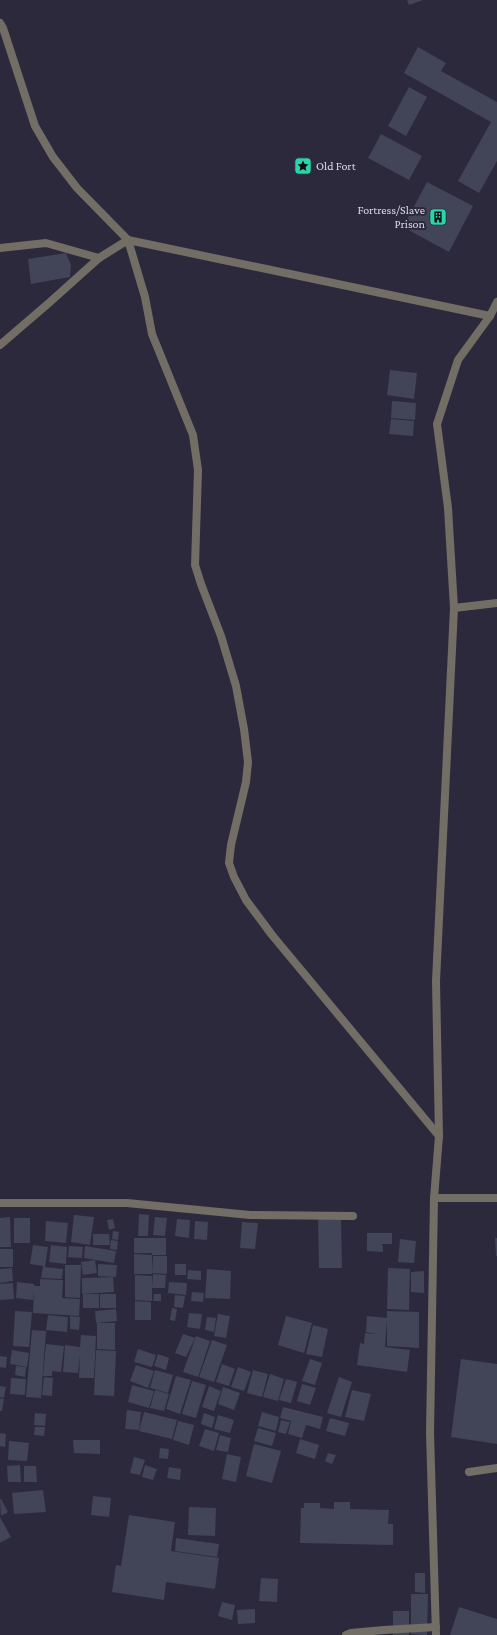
<svg xmlns="http://www.w3.org/2000/svg" width="497" height="1635" font-family="'Crimson Pro',serif">
<style>
.building{fill:#424457}
.lines{fill:none;stroke-linecap:round;stroke-linejoin:round}
.service{stroke:#726e65;stroke-width:8}
.minor{stroke:#726e65;stroke-width:8}
.labels{text-anchor:middle;stroke-width:4;stroke-linejoin:round;paint-order:stroke}
.poi-label{font-size:12px;fill:#dcdae7;stroke:#2d293c;text-anchor:start}
</style>
<rect width="100%" height="100%" fill="#2d293c"/>
<g class="building">
<path d="M407,0H423L409,5Z"/>
<path d="M418,47L446,63L441,71L497,102V161L479,193L458,181L491,122L404,73Z"/>
<path d="M409,87L427,97L406,136L388,126Z"/>
<path d="M381,134L422,156L409,180L368,158Z"/>
<path d="M427,182L473,206L449,252L403,227Z"/>
<path d="M66,253L71,265L70,277L31,284L28,259Z"/>
<path d="M390,370L417,373L414,399L387,395Z"/>
<path d="M392,401L416,403L415,420L391,418Z"/>
<path d="M391,419L414,421L413,436L389,434Z"/>
<path d="M139,1214L149,1215L148,1236H138Z"/>
<path d="M74,1215L94,1217L90,1245L71,1242Z"/>
<path d="M10,1217L11,1247H0V1218Z"/>
<path d="M155,1217L167,1218L165,1236L153,1235Z"/>
<path d="M318,1217H341L342,1268H319Z"/>
<rect x="14" y="1218" width="16" height="25"/>
<path d="M113,1219L115,1228L109,1230L107,1220Z"/>
<path d="M177,1219L190,1220L189,1238L175,1236Z"/>
<path d="M46,1221L68,1223L66,1243L45,1241Z"/>
<path d="M195,1221L208,1222L207,1240L194,1239Z"/>
<path d="M242,1222L258,1223L255,1249L240,1248Z"/>
<path d="M113,1231L119,1232L118,1240L112,1239Z"/>
<path d="M367,1233H392V1244H381L383,1246V1252L367,1251Z"/>
<path d="M93,1234H109L110,1245H93Z"/>
<path d="M134,1238H166V1255H152V1240V1253H134Z"/>
<path d="M495,1238H497V1256H496Z"/>
<path d="M400,1239L416,1241L414,1263L398,1262Z"/>
<path d="M111,1240L118,1241L117,1250L110,1249Z"/>
<path d="M33,1245L48,1247L45,1267L63,1269L62,1279L41,1278L43,1266L30,1264Z"/>
<path d="M51,1245L67,1247L66,1264L49,1262Z"/>
<path d="M69,1246L83,1247L82,1258L68,1257Z"/>
<path d="M85,1246L116,1251L114,1263L84,1258Z"/>
<rect x="0" y="1249" width="13" height="18"/>
<path d="M134,1254L152,1255V1274H134Z"/>
<path d="M153,1256H167V1274L152,1273Z"/>
<path d="M95,1260L97,1273L83,1275L81,1262Z"/>
<path d="M98,1264L117,1265L116,1277L98,1276Z"/>
<rect x="175" y="1264" width="11" height="11"/>
<path d="M65,1265H81L80,1298L65,1297Z"/>
<path d="M12,1268L13,1281L0,1283V1269Z"/>
<path d="M388,1268L410,1269L409,1310L387,1309Z"/>
<path d="M207,1269L231,1271L230,1299L205,1298Z"/>
<path d="M188,1270L201,1271V1280L187,1279Z"/>
<path d="M424,1271V1293L411,1292V1272Z"/>
<path d="M153,1274L166,1275L165,1288H152V1301L135,1300V1275L152,1276V1286Z"/>
<path d="M113,1277L114,1292L82,1294V1278Z"/>
<path d="M40,1279L63,1280L62,1298L80,1299L79,1316L33,1313L34,1289L33,1300L16,1298L17,1282L34,1284V1286H40Z"/>
<path d="M169,1282L187,1283L186,1295L168,1293Z"/>
<path d="M13,1283L14,1299L0,1300V1284Z"/>
<path d="M192,1292L204,1293L203,1302L191,1301Z"/>
<rect x="83" y="1294" width="16" height="14"/>
<rect x="100" y="1294" width="16" height="14"/>
<path d="M154,1294H161V1301H153Z"/>
<path d="M175,1295L185,1296L183,1308L174,1307Z"/>
<path d="M135,1301L151,1302V1320H135Z"/>
<path d="M172,1308L177,1309L175,1321L170,1320Z"/>
<path d="M116,1309L117,1321L96,1323L95,1311Z"/>
<path d="M15,1311L32,1312L29,1347L13,1346Z"/>
<path d="M387,1311L419,1312V1348L387,1346V1320L385,1347L410,1350L407,1372L357,1365L360,1343L364,1344L365,1333L377,1334L366,1332L367,1316L387,1318Z"/>
<path d="M189,1313L202,1314L200,1329L187,1327Z"/>
<path d="M218,1314L230,1316L226,1338L214,1336Z"/>
<path d="M48,1315L68,1317L67,1332L46,1330Z"/>
<path d="M70,1316L80,1317L79,1330L70,1329Z"/>
<path d="M286,1316L312,1323L304,1353L278,1345Z"/>
<path d="M207,1317L216,1318L214,1332L205,1330Z"/>
<path d="M97,1323H115V1350L97,1349Z"/>
<path d="M313,1325L328,1329L322,1357L306,1354Z"/>
<path d="M32,1330L46,1331L41,1398L26,1397Z"/>
<path d="M183,1334L195,1338L186,1357L175,1353Z"/>
<path d="M81,1335L96,1336L94,1378H79L80,1355L78,1373L63,1372L65,1345L80,1347Z"/>
<path d="M196,1336L210,1341L198,1377L183,1372Z"/>
<path d="M212,1340L227,1345L214,1382L199,1377Z"/>
<path d="M46,1344L64,1346L61,1372L52,1371V1376H43Z"/>
<path d="M138,1349L156,1355L152,1367L134,1362Z"/>
<path d="M12,1350L29,1353L27,1367L10,1364Z"/>
<path d="M96,1350L116,1351L114,1396L94,1395Z"/>
<path d="M158,1354L169,1358L166,1370L154,1366Z"/>
<path d="M0,1356L7,1357L6,1368L0,1367Z"/>
<path d="M310,1359L322,1363L315,1385L302,1381Z"/>
<path d="M461,1359L497,1364V1444L451,1437Z"/>
<path d="M222,1364L235,1369L229,1386L216,1382Z"/>
<path d="M136,1365L154,1371L148,1388L130,1381Z"/>
<path d="M16,1366L26,1367L25,1377L15,1375Z"/>
<path d="M238,1367L251,1372L244,1391L231,1387Z"/>
<path d="M155,1370L173,1375L168,1393L150,1388Z"/>
<path d="M253,1370L268,1374L262,1397L247,1393Z"/>
<path d="M270,1374L284,1379L278,1401L263,1397Z"/>
<path d="M176,1376L191,1380L180,1414L166,1409Z"/>
<path d="M44,1377L53,1378L52,1396L42,1395Z"/>
<path d="M339,1377L352,1382L341,1417L327,1413Z"/>
<path d="M11,1378L26,1379L25,1395L10,1394Z"/>
<path d="M286,1379L297,1382L291,1403L279,1400Z"/>
<path d="M192,1381L206,1385L196,1418L182,1414Z"/>
<path d="M302,1384L316,1388L310,1405L297,1401Z"/>
<path d="M132,1385L154,1391L149,1408L128,1402Z"/>
<path d="M0,1386L6,1387L4,1398L0,1397Z"/>
<path d="M209,1386L221,1391L214,1411L202,1407Z"/>
<path d="M223,1387L240,1393L234,1410L218,1404Z"/>
<path d="M155,1390L169,1394L164,1411L150,1408Z"/>
<path d="M352,1390L371,1394L364,1421L345,1417Z"/>
<path d="M0,1398L4,1399L2,1411H0Z"/>
<path d="M283,1407L323,1417L320,1429L306,1425L302,1438L288,1434L291,1421L280,1418Z"/>
<path d="M127,1410L141,1412L139,1430L125,1429Z"/>
<path d="M144,1412L177,1420L172,1439L139,1431Z"/>
<path d="M262,1412L279,1417L276,1431L258,1426Z"/>
<path d="M35,1413L46,1414L45,1426L34,1425Z"/>
<path d="M204,1413L215,1417L212,1428L201,1424Z"/>
<path d="M218,1415L234,1420L230,1433L214,1429Z"/>
<path d="M330,1418L349,1423L345,1436L326,1431Z"/>
<path d="M281,1420L290,1422L286,1434L278,1432Z"/>
<path d="M178,1421L194,1425L189,1445L173,1440Z"/>
<path d="M35,1427H45L44,1436L34,1435Z"/>
<path d="M258,1428L276,1433L272,1446L254,1441Z"/>
<path d="M205,1429L219,1433L214,1451L199,1446Z"/>
<path d="M0,1433L6,1434L5,1447L0,1446Z"/>
<path d="M220,1435L231,1438L228,1452L216,1450Z"/>
<path d="M300,1439L319,1445L315,1459L296,1453Z"/>
<path d="M73,1440H100V1454L74,1453Z"/>
<path d="M9,1441L29,1443L27,1461L8,1460Z"/>
<path d="M254,1444L281,1451L272,1483L246,1476Z"/>
<path d="M160,1448L169,1449L168,1459L159,1458Z"/>
<path d="M328,1453L336,1455L332,1464L325,1461Z"/>
<path d="M227,1454L241,1457L236,1482L222,1479Z"/>
<path d="M134,1457L145,1460L140,1475L130,1473Z"/>
<path d="M20,1465L21,1482H8L7,1466Z"/>
<path d="M145,1465L157,1469L153,1480L142,1477Z"/>
<path d="M24,1466H36L37,1482H24Z"/>
<path d="M169,1467L181,1469L180,1480L167,1478Z"/>
<path d="M43,1490L46,1512L14,1514L12,1493Z"/>
<path d="M93,1496L111,1498L109,1517L91,1515Z"/>
<path d="M0,1499H1L8,1512L1,1516Z"/>
<path d="M334,1502H350V1509L389,1510L388,1524H393V1545L300,1543L301,1508H304V1503H320V1508L334,1509Z"/>
<path d="M189,1507L216,1508L215,1536L188,1535Z"/>
<path d="M129,1515L175,1522L171,1551L219,1558L215,1589L166,1582L164,1600L112,1592L116,1565L121,1566Z"/>
<path d="M0,1517L11,1537L0,1543Z"/>
<path d="M176,1538L219,1544L217,1557L175,1551Z"/>
<path d="M415,1573H425V1593L415,1592Z"/>
<path d="M261,1578L278,1579L277,1602L259,1601Z"/>
<path d="M411,1594H428L427,1635L411,1634Z"/>
<path d="M222,1602L235,1605L232,1620L218,1616Z"/>
<path d="M459,1607L497,1619V1635H450Z"/>
<path d="M255,1609V1623L238,1624L237,1610Z"/>
<rect x="393" y="1611" width="16" height="24"/>
</g>
<g class="lines">
<g class="service">
<path d="M0,23L3,28L35,126L53,157L77,188L128,240L145,297L152,334L193,435L198,470L195,565L201,584L221,636L236,686L244,729L248,762L246,782L231,845L229,863L234,877L246,900L272,935L439,1136"/>
<path d="M0,248L46,243L99,258L128,240L490,316"/>
<path d="M0,345L50,302L99,258"/>
</g>
<g class="minor">
<path d="M454,608L497,603"/>
<path d="M434,1198H497"/>
<path d="M0,1203H127L250,1215L353,1216"/>
<path d="M469,1472L497,1468"/>
<path d="M346,1635L351,1633L384,1630L436,1627"/>
<path d="M436,1635L430,1433L434,1198L439,1136L436,981L454,608L448,508L437,424L458,360L490,316L497,302"/>
</g>
</g>
<defs>
<symbol id="sight-square" viewBox="-11 -11 22 22"><rect x="-9" y="-9" width="18" height="18" rx="4" fill="#2bd5ab" stroke="#2d293c"/><path d="M0-6L1.8-2.2L6-1.7L2.9 1.2L3.7 5.4L0 3.3L-3.7 5.4L-2.9 1.2L-6-1.7L-1.8-2.2Z" fill="#111"/></symbol>
<symbol id="building-square" viewBox="-11 -11 22 22"><rect x="-9" y="-9" width="18" height="18" rx="4" fill="#2bd5ab" stroke="#2d293c"/><path d="M-4-6H4V6H1V3H-1V6H-4ZM-2.5-4.3h1.7v1.8h-1.7ZM.8-4.3h1.7v1.8H.8ZM-2.5-1h1.7V.8h-1.7ZM.8-1h1.7V.8H.8Z" fill="#111"/></symbol>
</defs>
<g fill-rule="evenodd">
<use href="#sight-square" x="293" y="156" width="20" height="20"/>
<use href="#building-square" x="428" y="207" width="20" height="20"/>
</g>
<g class="labels">
<g class="poi-label">
<text x="316" y="170">Old Fort</text>
<text x="425" y="214" text-anchor="end">Fortress/Slave<tspan x="425" dy="14">Prison</tspan></text>
</g>
</g>
</svg>
